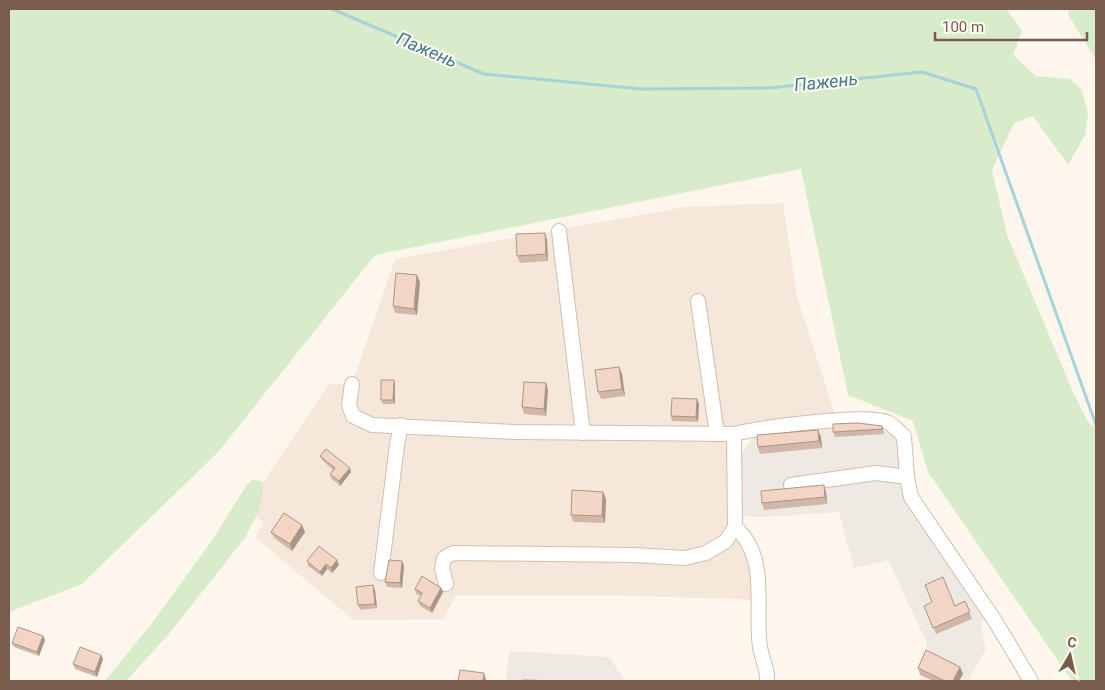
<svg xmlns="http://www.w3.org/2000/svg" width="1105" height="690" font-family="Roboto,sans-serif">
<style>
.residential{fill:#f5e8da}
.industrial{fill:#efe9e4}
.green{fill:#d8ecc9}
.lines{fill:none;stroke-linecap:round;stroke-linejoin:round}
.stream{stroke:#a5d3da;stroke-width:3}
.minor-casing{stroke:#d1beb0;stroke-width:16}
.minor{stroke:#fff;stroke-width:14}
.wall{fill:#d1b7a8}
.shaded-wall{fill:#aa9588}
.building{fill:#f3d5c3;stroke:#aa9588}
.labels{text-anchor:middle;stroke-width:4;stroke-linejoin:round;paint-order:stroke}
.water-label{font-size:18px;font-style:italic;fill:#437c86;stroke:#fffaf3}
</style>
<rect width="100%" height="100%" fill="#fdf6ec"/>
<path class="residential" d="M783,203L797,296L837,421L734,434L735,526L745,535L760,600L611,595H456L443,619L353,620L255,537L264,522L245,509L329,384H352L395,259L685,207Z"/>
<g class="industrial">
<path d="M884,425L897,436L901,483L908,501L984,618L981,628L986,649L970,677L971,681H916L925,677L920,675L929,657L926,641L888,560L854,568L839,512L764,517L742,516V453L756,434Z"/>
<path d="M509,651L609,657L625,681H506Z"/>
</g>
<g class="green">
<path d="M9,9H1006L1022,31L1013,55L1036,76L1070,79L1082,90L1088,113L1085,135L1068,165L1033,116L1014,123L992,170L1007,235L1073,392L1088,422L1096,428V681H1072L928,472L913,421L848,395L801,169L375,255L219,451L82,584L9,612Z"/>
<path d="M1068,9H1096V60L1069,16Z"/>
<path d="M253,479L262,482V500L255,519L244,539L168,635L126,681H105L152,623L213,539L246,486Z"/>
</g>
<g class="lines">
<path class="stream" d="M332,9L484,74L641,89L769,88L922,72L976,89L1096,425"/>
<defs>
<g id="minor">
<path d="M559,231L583,433"/>
<path d="M698,301L717,434"/>
<path d="M352,384L349,405L353,416L372,425L514,432L734,434C759,428 868,412 889,423C894,426 899,432 904,436L907,477"/>
<path d="M791,485L876,473L907,477L911,497L995,621L1031,681"/>
<path d="M735,527C770,558 754,607 760,647C762,659 768,669 767,681"/>
<path d="M381,573L397,445L401,425"/>
<path d="M446,584L442,568L444,558L453,553L633,555L685,558L706,553L726,541L735,527L734,434"/>
</g>
</defs>
<use href="#minor" class="minor-casing"/>
<use href="#minor" class="minor"/>
</g>
<g class="wall">
<path d="M545,233L547,240L548,261L520,263L517,256Z"/>
<path d="M417,275L420,282L417,315L395,313L393,306Z"/>
<path d="M619,367L622,374L625,396L601,399L598,392Z"/>
<path d="M394,380L395,385V404H383L381,400Z"/>
<path d="M546,383L548,390L546,416L524,414L522,407Z"/>
<path d="M697,399L699,404L698,422L672,421L671,416Z"/>
<path d="M882,426L884,434L835,437L833,432Z"/>
<path d="M821,437L822,448L760,454L758,447Z"/>
<path d="M320,456L351,472L340,486L331,478L330,474L333,470L322,460Z"/>
<path d="M824,485L826,492L827,504L764,510L762,503Z"/>
<path d="M603,492L606,499L605,523L573,522L571,515Z"/>
<path d="M302,525L305,532L292,551L274,538L271,532Z"/>
<path d="M307,561L339,565L332,573L327,569L322,576L308,566Z"/>
<path d="M402,561L404,566L402,588L387,587L385,582Z"/>
<path d="M441,588L443,592L432,613L420,606L418,601L421,596L416,594L415,589Z"/>
<path d="M375,590L377,608L360,610L358,605Z"/>
<path d="M965,601L972,619L936,634L924,606H955Z"/>
<path d="M43,636L45,640L39,656L14,647L12,643Z"/>
<path d="M101,655L103,659L97,677L75,669L73,664Z"/>
<path d="M960,667L963,674L959,681H934L920,675L918,668Z"/>
</g>
<g class="shaded-wall">
<path d="M545,233L547,240L548,261L546,254Z"/>
<path d="M417,275L420,282L417,315L414,309Z"/>
<path d="M619,367L622,374L625,396L622,389Z"/>
<path d="M394,380L395,385V404L393,400Z"/>
<path d="M546,383L548,390L546,416L544,409Z"/>
<path d="M697,399L699,404L698,422L696,417Z"/>
<path d="M818,430L821,437L822,448L819,441Z"/>
<path d="M350,468L351,472L340,486L339,481Z"/>
<path d="M824,485L826,492L827,504L825,497Z"/>
<path d="M603,492L606,499L605,523L602,516Z"/>
<path d="M302,525L305,532L292,551L290,544Z"/>
<path d="M337,560L339,565L332,573L331,568Z"/>
<path d="M402,561L404,566L402,588L400,583Z"/>
<path d="M326,564L327,569L322,576L320,572Z"/>
<path d="M373,585L375,590L377,608L375,604Z"/>
<path d="M441,588L443,592L432,613L430,608Z"/>
<path d="M43,636L45,640L39,656L37,652Z"/>
<path d="M101,655L103,659L97,677L95,672Z"/>
<path d="M960,667L963,674L959,681H953Z"/>
<path d="M484,673L486,680V681H483Z"/>
</g>
<g class="building">
<path d="M545,233L546,254L517,256L516,234Z"/>
<path d="M396,273L417,275L414,309L393,306Z"/>
<path d="M619,367L622,389L598,392L595,370Z"/>
<path d="M381,380H394L393,400H381Z"/>
<path d="M524,382L546,383L544,409L522,407Z"/>
<path d="M672,398L697,399L696,417L671,416Z"/>
<path d="M858,423L882,426L883,429L833,432V424Z"/>
<path d="M818,430L819,441L758,447L757,435Z"/>
<path d="M326,449L350,468L339,481L330,474L335,468L320,456Z"/>
<path d="M824,485L825,497L762,503L761,491Z"/>
<path d="M572,490L603,492L602,516L571,515Z"/>
<path d="M284,513L302,525L290,544L271,532Z"/>
<path d="M319,546L337,560L331,568L326,564L320,572L307,561Z"/>
<path d="M389,560L402,561L400,583L385,582Z"/>
<path d="M422,576L441,588L430,608L418,601L422,593L415,589Z"/>
<path d="M943,577L955,606L965,601L970,612L933,628L924,606L932,602L925,585Z"/>
<path d="M373,585L375,604L358,605L356,587Z"/>
<path d="M18,627L43,636L37,652L12,643Z"/>
<path d="M80,647L101,655L95,672L73,664Z"/>
<path d="M926,650L960,667L953,681H945L918,668Z"/>
<path d="M460,670L484,673L483,681H458Z"/>
<path d="M523,680L561,681H523Z"/>
</g>
<g class="labels">
<g class="water-label">
<text transform="translate(427 50) rotate(23)" y="6">Пажень</text>
<text transform="translate(826 82) rotate(-6)" y="6">Пажень</text>
</g>
</g>
<rect width="1105" height="690" fill="none" stroke="#7a5c4d" stroke-width="20"/>
<g transform="translate(1070 655) rotate(9)" stroke="#fffaf3" stroke-width="4" paint-order="stroke">
<path d="M0-4L9 19L0 12L-9 19Z" fill="#7a5c4d"/>
<text y="-8" font-size="14" font-weight="bold" text-anchor="middle" fill="#7a5c4d">С</text>
</g>
<path d="M935 32v8h152v-8" fill="none" stroke="#7a5c4d" stroke-width="2.5"/>
<text x="942" y="32" font-size="15" fill="#7a5c4d" stroke="#fffaf3" stroke-width="4" paint-order="stroke">100 m</text>
</svg>
